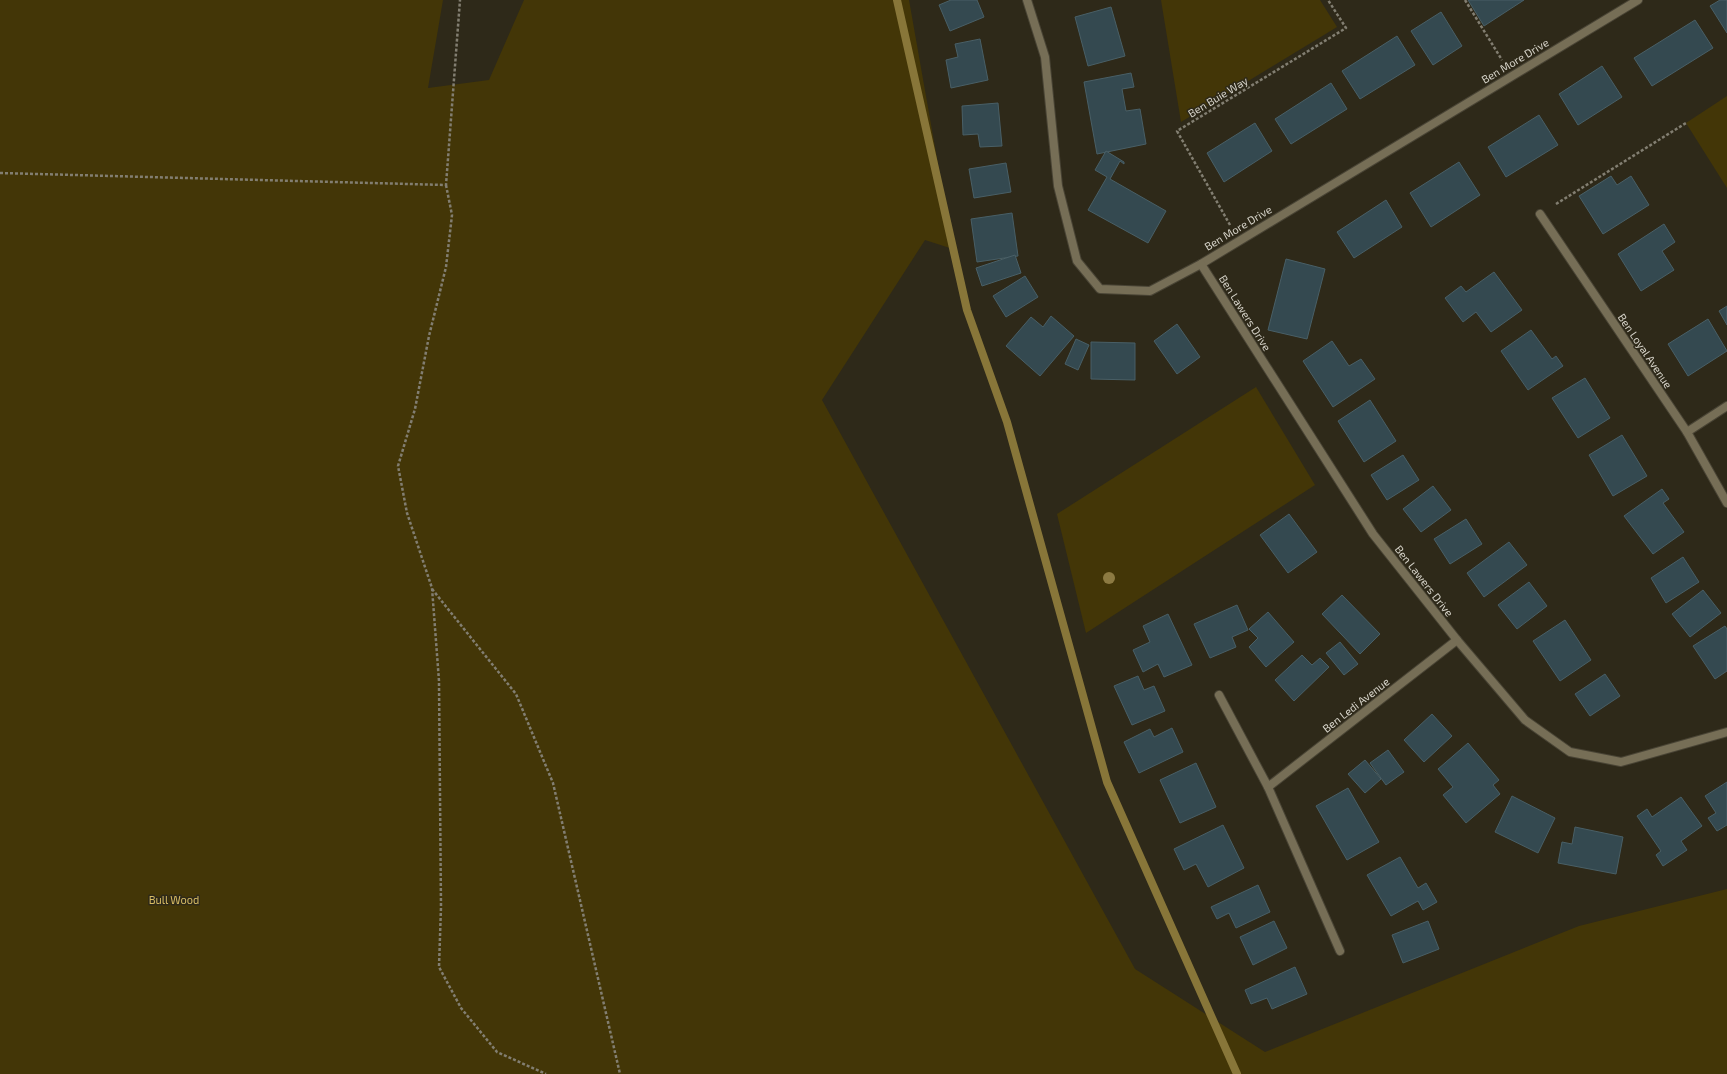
<svg xmlns="http://www.w3.org/2000/svg" width="1727" height="1074" font-family="'Exo 2',sans-serif">
<style>
.green{fill:#433607}
.lines{fill:none;stroke-linecap:round;stroke-linejoin:round}
.stream{stroke:#887639;stroke-width:8}
.building{fill:#344950;stroke:#495f66}
.street-casing{stroke:#494435;stroke-width:10}
.path{stroke:#827e71;stroke-width:2.5;stroke-dasharray:3 2;stroke-linecap:butt}
.street{stroke:#766e56;stroke-width:8}
.tree{fill:#8c7a42}
.labels{text-anchor:middle;stroke-width:3;stroke-linejoin:round;paint-order:stroke}
.street-label{font-size:11px;fill:#d6d3c9;stroke:#2e2919}
.park-label{font-size:11px;fill:#d8bc63;stroke:#2e2919}
</style>
<rect width="100%" height="100%" fill="#2e2919"/>
<g class="green">
<path d="M0,0H443L428,88L489,80L524,0H909L953,249L925,240L822,400L1135,969L1265,1052L1579,926L1727,889V1074H0Z"/>
<path d="M1161,0H1320L1337,27L1181,122Z"/>
<path d="M1727,96V188L1686,123Z"/>
<path d="M1256,387L1315,485L1086,633L1057,514Z"/>
</g>
<g class="lines">
<path class="stream" d="M897,0L967,310L1007,422L1107,782L1237,1074"/>
</g>
<g class="building">
<path d="M951,0H977L984,17L950,31L939,5Z"/>
<path d="M1468,0H1524L1484,26Z"/>
<path d="M1720,0H1727V33L1710,6Z"/>
<path d="M1111,7L1125,56L1088,66L1075,17Z"/>
<path d="M1441,12L1462,46L1433,65L1411,31Z"/>
<path d="M1695,20L1713,48L1652,86L1634,58Z"/>
<path d="M1397,36L1415,65L1360,99L1342,71Z"/>
<path d="M980,39L988,80L951,88L946,60L958,57L955,44Z"/>
<path d="M1602,66L1622,97L1578,125L1559,94Z"/>
<path d="M1131,73L1134,87L1122,89L1126,111L1140,109L1146,144L1097,154L1084,82Z"/>
<path d="M1331,83L1347,109L1291,144L1275,119Z"/>
<path d="M998,103L1002,146L980,147L978,134L963,135L962,106Z"/>
<path d="M1539,115L1558,145L1506,177L1488,147Z"/>
<path d="M1255,123L1272,151L1224,182L1207,153Z"/>
<path d="M1106,151L1124,162V164L1120,161L1110,179L1166,211L1148,243L1088,210L1107,177L1095,170Z"/>
<path d="M1459,162L1480,195L1431,227L1410,193Z"/>
<path d="M1006,163L1011,192L974,198L969,169Z"/>
<path d="M1611,176L1617,185L1631,176L1649,205L1603,234L1579,196Z"/>
<path d="M1386,200L1402,227L1354,258L1337,232Z"/>
<path d="M1012,213L1018,256L977,262L971,219Z"/>
<path d="M1664,224L1675,242L1662,251L1674,270L1641,291L1618,254Z"/>
<path d="M1015,255L1021,273L982,286L976,268Z"/>
<path d="M1286,259L1325,269L1307,339L1268,330Z"/>
<path d="M1494,272L1522,310L1491,332L1476,312L1463,322L1445,298L1461,286L1466,292Z"/>
<path d="M1025,276L1038,297L1006,317L993,296Z"/>
<path d="M1727,306V325L1719,311Z"/>
<path d="M1051,316L1074,336L1040,376L1006,346L1031,317L1043,327Z"/>
<path d="M1708,319L1727,351L1688,376L1668,344Z"/>
<path d="M1177,324L1200,357L1177,374L1154,341Z"/>
<path d="M1531,330L1552,359L1556,356L1563,366L1528,390L1501,351Z"/>
<path d="M1076,339L1089,345L1078,370L1065,364Z"/>
<path d="M1332,341L1349,366L1361,359L1375,379L1333,407L1303,361Z"/>
<path d="M1091,342L1135,343V380L1091,379Z"/>
<path d="M1585,378L1610,418L1578,438L1552,398Z"/>
<path d="M1370,400L1396,441L1364,462L1338,421Z"/>
<path d="M1622,435L1647,476L1613,496L1589,455Z"/>
<path d="M1403,455L1419,480L1387,500L1371,475Z"/>
<path d="M1433,486L1451,510L1421,532L1403,509Z"/>
<path d="M1662,489L1669,499L1663,503L1684,532L1653,554L1624,516Z"/>
<path d="M1289,514L1317,552L1288,573L1260,535Z"/>
<path d="M1466,519L1482,544L1450,564L1434,539Z"/>
<path d="M1509,542L1527,565L1484,597L1467,573Z"/>
<path d="M1683,557L1699,582L1666,603L1651,578Z"/>
<path d="M1529,582L1547,606L1517,629L1498,605Z"/>
<path d="M1703,590L1721,613L1690,637L1672,614Z"/>
<path d="M1342,595L1380,634L1360,654L1322,614Z"/>
<path d="M1237,605L1248,630L1232,637L1236,647L1210,658L1194,624Z"/>
<path d="M1268,612L1294,642L1266,667L1249,647L1258,638L1249,629Z"/>
<path d="M1168,614L1192,665L1164,677L1158,664L1143,672L1133,650L1150,642L1143,626Z"/>
<path d="M1565,620L1591,660L1560,681L1533,641Z"/>
<path d="M1725,626L1727,629V671L1715,679L1693,646Z"/>
<path d="M1340,642L1358,664L1344,675L1326,653Z"/>
<path d="M1302,655L1312,665L1320,658L1329,667L1294,701L1275,680Z"/>
<path d="M1605,674L1620,696L1590,716L1575,694Z"/>
<path d="M1138,676L1144,690L1154,686L1165,711L1132,725L1114,686Z"/>
<path d="M1432,714L1452,736L1424,762L1404,740Z"/>
<path d="M1172,728L1183,752L1139,773L1124,742L1150,729L1154,737Z"/>
<path d="M1468,743L1499,780L1493,785L1500,794L1466,823L1443,795L1453,787L1438,769Z"/>
<path d="M1388,750L1404,772L1386,785L1370,763Z"/>
<path d="M1365,760L1381,779L1365,793L1348,774Z"/>
<path d="M1196,763L1216,807L1180,823L1160,780Z"/>
<path d="M1727,782V825L1717,831L1708,818L1716,813L1705,796Z"/>
<path d="M1348,788L1379,842L1347,860L1316,806Z"/>
<path d="M1512,796L1555,818L1538,853L1495,832Z"/>
<path d="M1681,797L1702,826L1681,841L1687,850L1663,866L1656,855L1661,851L1637,816L1647,809L1652,817Z"/>
<path d="M1223,825L1244,868L1208,887L1196,864L1184,870L1174,849Z"/>
<path d="M1575,827L1623,837L1616,874L1558,863L1562,842L1572,844Z"/>
<path d="M1400,857L1418,888L1426,883L1437,902L1423,910L1418,901L1391,916L1367,875Z"/>
<path d="M1258,885L1270,912L1236,928L1229,913L1217,919L1211,907Z"/>
<path d="M1274,921L1287,948L1253,965L1240,937Z"/>
<path d="M1428,921L1439,949L1403,963L1392,935Z"/>
<path d="M1295,967L1307,994L1272,1009L1267,998L1251,1004L1245,990Z"/>
</g>
<g class="lines">
<defs>
<g id="street">
<path d="M1027,0L1045,57L1058,186L1077,261L1100,289L1150,291L1201,264L1638,0"/>
<path d="M1540,214L1687,432L1727,503"/>
<path d="M1201,264L1373,534L1457,640L1525,720L1570,752L1621,762L1727,732"/>
<path d="M1687,432L1727,406"/>
<path d="M1219,695L1268,787L1340,951"/>
<path d="M1268,787L1457,640"/>
</g>
</defs>
<use href="#street" class="street-casing"/>
<g class="path">
<path d="M1465,0L1502,60"/>
<path d="M0,173L446,185L460,0"/>
<path d="M446,185L452,215L446,267L429,336L415,409L398,466L407,513L432,588L439,681L441,907L439,967L461,1008L497,1052L546,1074"/>
<path d="M1556,204L1686,123"/>
<path d="M1230,225L1177,131L1346,28L1328,0"/>
<path d="M432,589L516,694L553,783L620,1074"/>
</g>
<use href="#street" class="street"/>
</g>
<circle class="tree" cx="1109" cy="578" r="6"/>
<g class="labels">
<g class="street-label">
<text transform="translate(1515 61) rotate(-31)" y="4">Ben More Drive</text>
<text transform="translate(1218 97) rotate(-31)" y="4">Ben Buie Way</text>
<text transform="translate(1238 228) rotate(-31)" y="4">Ben More Drive</text>
<text transform="translate(1245 313) rotate(58)" y="4">Ben Lawers Drive</text>
<text transform="translate(1645 351) rotate(56)" y="4">Ben Loyal Avenue</text>
<text transform="translate(1424 581) rotate(52)" y="4">Ben Lawers Drive</text>
<text transform="translate(1356 705) rotate(-38)" y="4">Ben Ledi Avenue</text>
</g>
<g class="park-label">
<text x="174" y="904">Bull Wood</text>
</g>
</g>
</svg>
